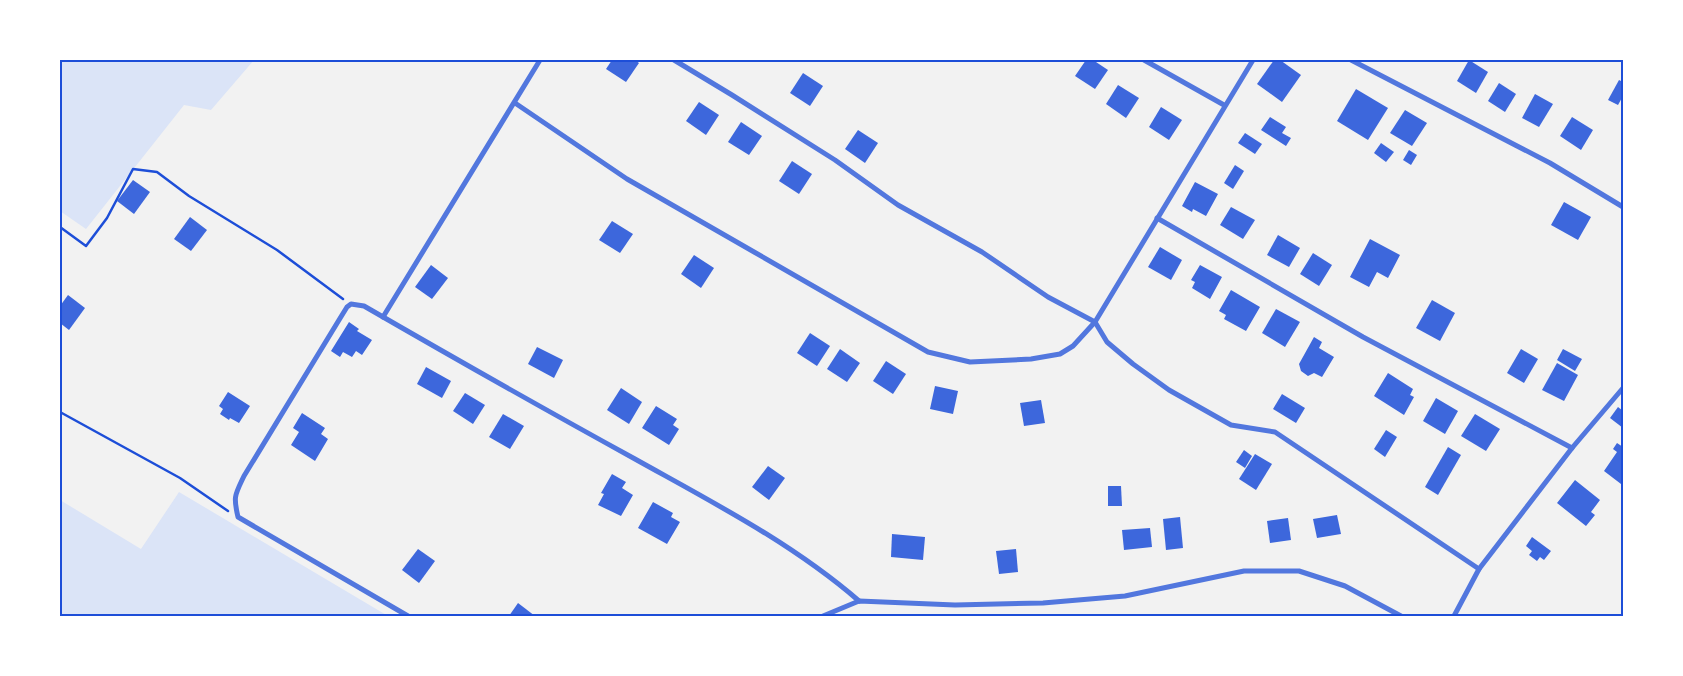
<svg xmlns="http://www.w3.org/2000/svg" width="1683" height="676" font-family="'DM Sans',sans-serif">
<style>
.green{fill:#dbe4f7}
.building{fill:#3d67dc}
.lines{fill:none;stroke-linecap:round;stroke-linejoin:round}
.path{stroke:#1d4ed8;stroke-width:2.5}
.minor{stroke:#5277de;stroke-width:5}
.neatline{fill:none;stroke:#1d4ed8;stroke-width:2}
</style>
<rect width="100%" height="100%" fill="#f2f2f2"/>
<g class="green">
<path d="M60,60H254L211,110L184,105L86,229L60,211Z"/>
<path d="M179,492L388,616H60V500L141,549Z"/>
</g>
<g class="building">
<path d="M612,60H635L639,63L626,82L606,69Z"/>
<path d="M1086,60H1093L1108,70L1095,89L1075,76Z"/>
<path d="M1274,60H1280L1301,75L1282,102L1257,84Z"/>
<path d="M1469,60L1488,72L1476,93L1457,81Z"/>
<path d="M803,73L823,86L810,106L790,93Z"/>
<path d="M1619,80L1623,82V96L1618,105L1608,100Z"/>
<path d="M1499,83L1516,94L1505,112L1488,101Z"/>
<path d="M1118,85L1139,98L1126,118L1106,104Z"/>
<path d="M1356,89L1388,108L1368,140L1337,121Z"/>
<path d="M1535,94L1553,104L1539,127L1522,118Z"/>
<path d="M699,102L719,115L706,135L686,121Z"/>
<path d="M1161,107L1182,120L1169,140L1149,127Z"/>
<path d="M1405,110L1427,123L1412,146L1390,133Z"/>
<path d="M1270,117L1286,127L1282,133L1291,138L1286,146L1261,130Z"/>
<path d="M1572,117L1593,130L1581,150L1560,136Z"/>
<path d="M741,122L762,136L749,155L728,142Z"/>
<path d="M858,130L878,143L865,163L845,149Z"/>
<path d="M1245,133L1262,144L1255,154L1238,143Z"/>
<path d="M1381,143L1394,152L1386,162L1374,153Z"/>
<path d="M1409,150L1417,155L1411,165L1403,160Z"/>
<path d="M792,161L812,174L799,194L779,181Z"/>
<path d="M1235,165L1244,171L1233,189L1224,183Z"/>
<path d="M133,180L150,192L134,214L117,201Z"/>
<path d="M1195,182L1218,194L1206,216L1193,209L1192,212L1182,206Z"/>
<path d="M1564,202L1591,217L1578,240L1551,225Z"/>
<path d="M1231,207L1255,220L1243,239L1220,225Z"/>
<path d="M190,217L207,230L191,251L174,239Z"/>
<path d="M612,221L633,234L620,253L599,240Z"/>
<path d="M1278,235L1300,248L1289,267L1267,255Z"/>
<path d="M1370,239L1400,255L1388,278L1377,272L1369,287L1350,277Z"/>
<path d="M1160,247L1182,260L1171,280L1148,267Z"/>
<path d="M1313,253L1332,265L1319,286L1300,274Z"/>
<path d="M694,255L714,268L701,288L681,274Z"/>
<path d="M431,265L448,278L432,299L415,287Z"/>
<path d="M1200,265L1222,277L1210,299L1192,288L1195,282L1191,280Z"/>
<path d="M1231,290L1260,307L1246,331L1224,319L1226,315L1219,311Z"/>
<path d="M68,295L85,308L69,330L60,323V306Z"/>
<path d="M1432,300L1455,313L1440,341L1416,328Z"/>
<path d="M1276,309L1300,322L1285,347L1262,333Z"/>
<path d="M349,322L359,329L357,331L372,340L362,355L356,351L352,357L343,352L340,357L331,351Z"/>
<path d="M810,333L830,346L817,366L797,353Z"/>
<path d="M1314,337L1322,342L1319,348L1334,357L1322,377L1314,373L1308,376L1301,371L1299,364Z"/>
<path d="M537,347L563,360L554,378L528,364Z"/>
<path d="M840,349L860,363L847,382L827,369Z"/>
<path d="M1521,349L1538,359L1524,383L1507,373Z"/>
<path d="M1563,349L1582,359L1575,371L1557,360Z"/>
<path d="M886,361L906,374L893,394L873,381Z"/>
<path d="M1557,363L1578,375L1564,401L1542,390Z"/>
<path d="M426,367L451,381L442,398L417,384Z"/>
<path d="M1388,373L1413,389L1410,395L1414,397L1404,415L1374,396Z"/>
<path d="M935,386L958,391L953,414L930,409Z"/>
<path d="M621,388L642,402L629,424L607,410Z"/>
<path d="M228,392L250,406L239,423L230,418L229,420L220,414L223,409L219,406Z"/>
<path d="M465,393L485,405L473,424L453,411Z"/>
<path d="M1282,394L1305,408L1296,423L1273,409Z"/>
<path d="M1436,398L1458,411L1445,434L1423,421Z"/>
<path d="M1041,400L1045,423L1024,426L1020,403Z"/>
<path d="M656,406L677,419L673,425L679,429L669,445L642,428Z"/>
<path d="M1618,407L1623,411V428L1610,418Z"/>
<path d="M302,413L325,428L321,434L328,439L315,461L291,445L299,432L293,428Z"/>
<path d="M503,414L524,426L510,449L489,437Z"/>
<path d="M1475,414L1500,429L1486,451L1461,436Z"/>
<path d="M1386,430L1397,437L1385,457L1374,449Z"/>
<path d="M1617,443L1623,447V481L1621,484L1604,471L1617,452L1613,449Z"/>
<path d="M1448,447L1461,455L1438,495L1425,487Z"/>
<path d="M1244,450L1252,456L1245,468L1236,462Z"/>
<path d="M1255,454L1272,464L1256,490L1239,479Z"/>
<path d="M768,466L785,478L769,500L752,487Z"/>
<path d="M612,474L626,482L622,488L633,495L621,516L598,505L604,494L601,493Z"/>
<path d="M1575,480L1600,500L1591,512L1595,515L1586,526L1557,503Z"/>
<path d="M1108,486H1121L1122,506H1108Z"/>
<path d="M653,502L673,513L671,517L680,522L667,544L638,528Z"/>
<path d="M1337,515L1341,534L1317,538L1313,519Z"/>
<path d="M1180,517L1183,548L1166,550L1163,519Z"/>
<path d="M1288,518L1291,540L1270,543L1267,521Z"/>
<path d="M1150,528L1152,547L1124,550L1122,530Z"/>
<path d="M892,534L925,537L923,560L891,557Z"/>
<path d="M1532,537L1551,551L1544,560L1540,557L1537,561L1529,555L1532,551L1526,546Z"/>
<path d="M418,549L435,561L419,583L402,570Z"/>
<path d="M1016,549L1018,572L999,574L996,551Z"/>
<path d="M518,603L535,616H509Z"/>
</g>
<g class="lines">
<g class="path">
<path d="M60,227L86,246L107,218L133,169L157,172L189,196L277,250L343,299"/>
<path d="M60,412L180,478L228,511"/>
</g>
<g class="minor">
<path d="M674,60L732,95L835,160L898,205L982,252L1048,297L1095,322"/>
<path d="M1144,60L1224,105"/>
<path d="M1351,60L1550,163L1623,207"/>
<path d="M515,103L627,179L928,352L970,362L1031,359L1060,354L1073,346L1095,322L1253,60"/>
<path d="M1157,218L1363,337L1572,448"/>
<path d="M383,317L540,60"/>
<path d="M1095,322L1107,342L1133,364L1169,390L1231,425L1275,432L1479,569"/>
<path d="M408,616L238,517C233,496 235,495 244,476L339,320L347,307L351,304L364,306C454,358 544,409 635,459C712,502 792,543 859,601"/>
<path d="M823,616L859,601L955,605L1043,603L1125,596L1244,571H1299L1345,586L1401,616"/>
<path d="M1454,616L1479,569L1572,448L1623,388"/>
</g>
</g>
<rect width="1683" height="676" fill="none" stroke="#ffffff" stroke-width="122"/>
<rect x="61" y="61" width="1561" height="554" class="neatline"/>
</svg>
